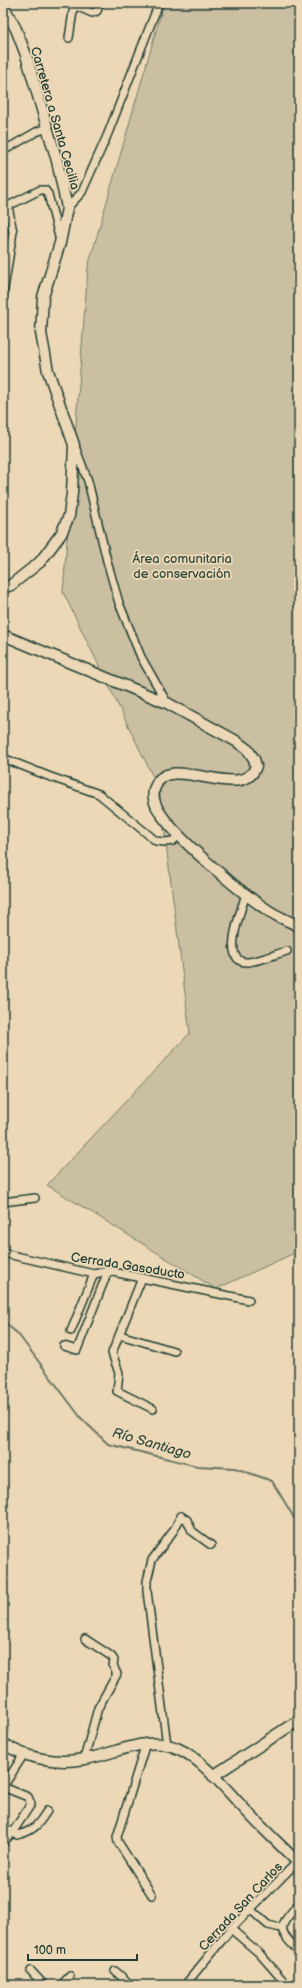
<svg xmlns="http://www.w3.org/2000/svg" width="302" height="1988" font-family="'Balsamiq Sans',sans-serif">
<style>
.green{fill:#cabfa1;stroke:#747e6a}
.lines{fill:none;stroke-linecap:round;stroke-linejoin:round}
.stream{stroke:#697563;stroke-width:2}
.street-casing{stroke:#1f3d34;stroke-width:10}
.secondary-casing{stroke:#1f3d34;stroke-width:13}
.street{stroke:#ecd8b6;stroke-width:7}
.secondary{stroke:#ecd8b6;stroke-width:10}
.labels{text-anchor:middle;stroke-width:3.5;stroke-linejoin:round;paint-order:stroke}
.street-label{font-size:13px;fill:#1f3d34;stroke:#ecd8b6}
.park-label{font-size:13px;fill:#304a3f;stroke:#ecd8b6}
.water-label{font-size:14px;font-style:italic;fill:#314b40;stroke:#ecd8b6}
</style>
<rect width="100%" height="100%" fill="#ecd8b6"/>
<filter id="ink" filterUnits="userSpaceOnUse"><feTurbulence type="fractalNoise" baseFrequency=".025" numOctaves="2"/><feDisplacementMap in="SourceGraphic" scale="8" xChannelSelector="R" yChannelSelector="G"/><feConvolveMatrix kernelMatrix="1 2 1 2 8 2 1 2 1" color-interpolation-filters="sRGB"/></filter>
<g filter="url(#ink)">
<path class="green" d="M164,3H299V1251L216,1289L47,1185L190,1033L159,789L63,592L88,267Z"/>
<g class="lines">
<path class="stream" d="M3,1321L18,1334L81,1418L108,1444L197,1466L235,1468L272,1481L299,1526"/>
<defs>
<g id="street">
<path d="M74,5L92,13L97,11L100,3"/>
<path d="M69,38L74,5L70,3"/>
<path d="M3,151L36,132L47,128"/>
<path d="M67,208L82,192L107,136L159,3"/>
<path d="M3,295L13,232L8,206L40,190H45L48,194L59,237"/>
<path d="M76,449L88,481L107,561L119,603L141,657L167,703"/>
<path d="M3,758L48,776L99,794L156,841L165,842L173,841L178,835"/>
<path d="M246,894C242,908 219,964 248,962C259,961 276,954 287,951"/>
<path d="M3,1202L35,1198"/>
<path d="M3,1253L94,1274L108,1271L249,1300"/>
<path d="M142,1278L112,1353L119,1373L117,1391L153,1409"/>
<path d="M71,1331L94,1274"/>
<path d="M120,1335L174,1351"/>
<path d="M64,1346L77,1350L108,1271"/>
<path d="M146,1743L117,1837L118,1842L152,1895"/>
<path d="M167,1745L147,1591V1581L152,1560L174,1530L181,1516L187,1520L192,1531L211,1545"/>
<path d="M84,1759L98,1708L117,1674L113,1666L114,1660L111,1656L85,1639"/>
<path d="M3,1787L24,1754"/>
<path d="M3,1828L17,1835C34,1831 38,1825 47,1811"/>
<path d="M3,1843L12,1833L31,1804L28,1797L3,1787"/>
<path d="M299,1903C278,1929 276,1927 299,1952"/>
<path d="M251,1910L268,1925L281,1928"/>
<path d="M231,1929L259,1953L287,1985"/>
<path d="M31,1971L44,1985"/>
<path d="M115,1971L131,1985"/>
<path d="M61,1985L70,1976"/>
<path d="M185,1985L231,1929L297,1862"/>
</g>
<g id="secondary">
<path d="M3,5L16,29L26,55L57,161L67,208L60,243L43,297L41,333L48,371L74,445L72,493L69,516L61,534L40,562L11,585L3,588"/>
<path d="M3,635L167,703L236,741L248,750L254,759L256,766C244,804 170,752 156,785C153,790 153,797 155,803C164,830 243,894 269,911C278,917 289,921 299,926"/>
<path d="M3,1743C25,1759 58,1764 85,1759C116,1754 147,1734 179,1749C204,1760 232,1797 252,1817C267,1833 284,1848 299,1864"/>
<path d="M213,1776L299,1720"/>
</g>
</defs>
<use href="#street" class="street-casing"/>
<use href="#secondary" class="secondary-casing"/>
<use href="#street" class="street"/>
<use href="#secondary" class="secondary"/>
</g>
</g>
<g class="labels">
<g class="street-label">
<text transform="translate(56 118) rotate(74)" y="5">Carretera a Santa Cecilia</text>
<text transform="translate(128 1265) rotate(9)" y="5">Cerrada Gasoducto</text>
<text transform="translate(240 1906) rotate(-47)" y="5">Cerrada San Carlos</text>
</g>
<g class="park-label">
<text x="182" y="563">Área comunitaria<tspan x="182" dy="15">de conservación</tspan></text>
</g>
<g class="water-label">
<text transform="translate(152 1443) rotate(16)" y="5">Río Santiago</text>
</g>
</g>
<rect width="302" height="1988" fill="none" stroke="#ecd8b6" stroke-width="16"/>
<rect x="8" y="8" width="286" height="1972" fill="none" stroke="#1f3d34" stroke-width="1.5" filter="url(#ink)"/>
<path d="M28 1954v6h109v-6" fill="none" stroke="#1f3d34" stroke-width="2"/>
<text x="34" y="1954" font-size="12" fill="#1f3d34" stroke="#ecd8b6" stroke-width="3" paint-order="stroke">100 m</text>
</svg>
